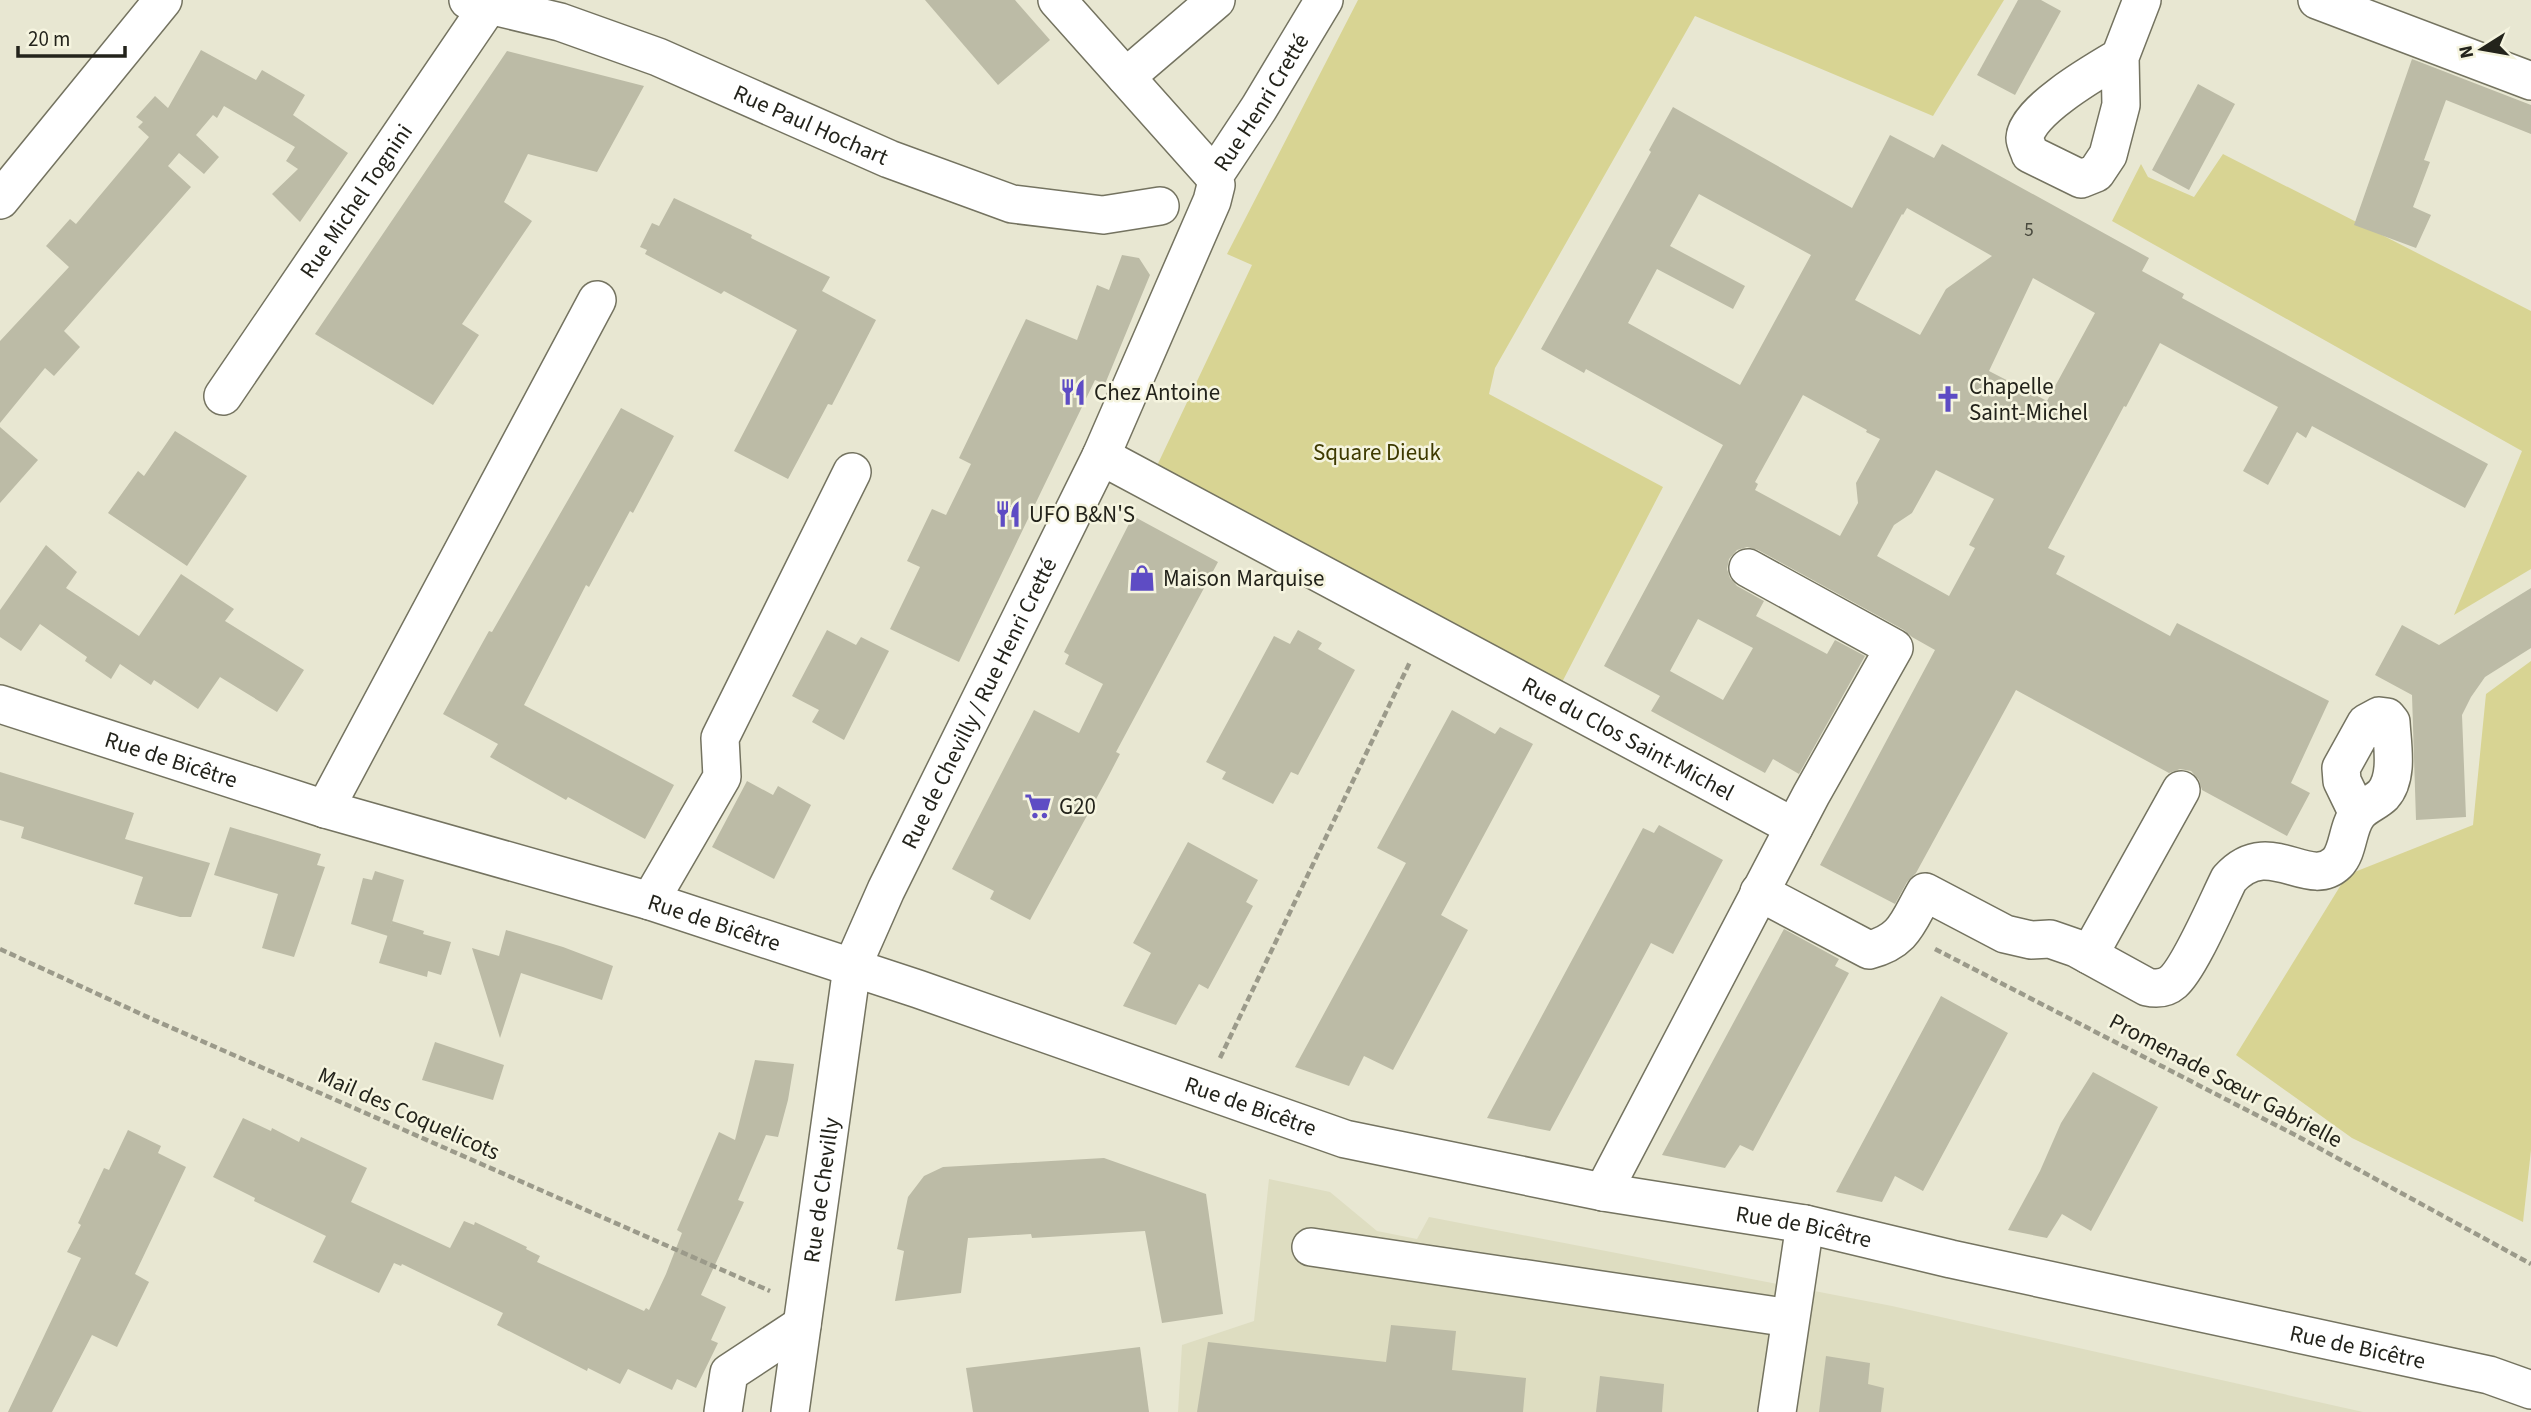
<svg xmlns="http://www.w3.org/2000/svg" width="2531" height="1412" font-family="'Source Sans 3',sans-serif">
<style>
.built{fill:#deddc1}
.green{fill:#d8d493}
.building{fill:#bcbba6;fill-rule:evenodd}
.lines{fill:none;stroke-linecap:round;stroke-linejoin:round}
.minor-casing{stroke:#747360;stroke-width:40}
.path{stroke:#9b9a8a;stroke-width:4.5;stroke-dasharray:7 3.5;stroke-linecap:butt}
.minor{stroke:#fff;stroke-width:37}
.labels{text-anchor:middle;stroke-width:5;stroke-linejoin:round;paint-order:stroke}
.number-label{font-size:19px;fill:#49493e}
.street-label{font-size:23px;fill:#23231b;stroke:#f5f4df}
.poi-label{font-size:23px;fill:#23231b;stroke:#f5f4df;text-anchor:start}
.park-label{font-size:23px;fill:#3e3a01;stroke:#f5f4df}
</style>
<rect width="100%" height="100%" fill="#e8e7d2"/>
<path class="built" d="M1269,1179L1330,1192L1377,1231L1417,1239L1429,1217L1892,1306L2363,1412H1178L1182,1345L1254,1321Z"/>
<g class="green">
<path d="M1358,0H2004L1933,116L1695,16L1495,368L1489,394L1663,487L1558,690L1154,472L1252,265L1227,254Z"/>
<path d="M2223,154L2531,311V569L2454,615L2522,451L2112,221L2141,164L2148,177L2194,197Z"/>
<path d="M2531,661V1150L2523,1222L2352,1138L2236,1055L2347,875L2473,825L2486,694Z"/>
</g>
<g class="building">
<path d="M925,0H1015L1050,40L998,85Z"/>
<path d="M2018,0H2041L2061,11L2015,95L1977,75Z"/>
<path d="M201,50L256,80L262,70L305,95L293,115L348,153L300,222L272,194L298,169L286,161L295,147L224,106L217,118L213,115L196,135L219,157L204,174L179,153L168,166L191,187L64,331L80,347L54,376L45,368L0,423V341L69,267L46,246L70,219L76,224L149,137L138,127L143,122L136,117L155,96L168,108Z"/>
<path d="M507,51L644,86L597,172L528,154L504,202L532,221L462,324L479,335L433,405L315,334Z"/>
<path d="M2412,59L2531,105V134L2446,100L2424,160L2430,162L2413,207L2431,215L2416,248L2354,225Z"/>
<path d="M2198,84L2235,104L2189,190L2152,170Z"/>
<path d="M1673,107L1852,208L1890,135L1934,158L1942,144L2149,258L2142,271L2184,294L2182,298L2488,464L2465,508L2312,426L2306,438L2297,432L2268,485L2243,471L2278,407L2160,343L2126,407L2124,406L2048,548L2065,556L2056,574L2170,636L2177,623L2329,701L2291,783L2310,793L2287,836L2202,790L2199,780L2191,771L2180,769L2169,773L2016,690L1916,873L1907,882L1895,904L1820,865L1935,650L1912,637L1904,630L1758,550L1747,547L1737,550L1729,559L1727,569L1730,578L1737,586L1764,601L1756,616L1827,654L1835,640L1865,656L1799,774L1773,759L1765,773L1651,711L1660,696L1604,666L1723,445L1586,369L1584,373L1541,349L1651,152L1649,150ZM1699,194L1811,255L1740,385L1628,323L1657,269L1733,309L1745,286L1670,246ZM1907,208L1992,256L1946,289L1920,335L1855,300L1902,214L1903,215ZM2033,278L2095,313L2047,401L1989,371ZM1803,395L1867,430L1866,432L1880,439L1856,483L1858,503L1840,536L1755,490L1758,484L1755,482ZM1936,470L1994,499L1969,545L1975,548L1949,596L1877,556L1894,525L1912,513ZM1698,619L1753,648L1723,700L1670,671Z"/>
<path d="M674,198L752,235L751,238L830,277L822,291L876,320L832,405L828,404L788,479L734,451L797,330L724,291L721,294L645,254L647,250L640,247L652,223L659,226Z"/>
<path d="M1122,255L1139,258L1150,275L1105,384L1095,380L959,662L890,629L920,567L907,561L932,509L946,515L971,464L959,458L1026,319L1077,340L1097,285L1109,290Z"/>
<path d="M621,408L674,436L633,513L630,511L589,587L586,585L524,705L674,785L645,839L568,797L566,800L490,757L498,744L443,714L489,631L492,632Z"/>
<path d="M0,427L38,460L0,503Z"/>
<path d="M175,431L247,476L187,566L108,513L138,471L144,476Z"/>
<path d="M1133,516L1218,562L1116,752L1120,754L1107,779L1030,920L990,899L994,891L952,869L1034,710L1079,733L1103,684L1065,664L1069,655L1064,652Z"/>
<path d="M46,545L77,572L66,588L139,636L181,574L234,609L225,621L304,670L277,712L220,677L198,709L154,680L151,685L120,664L111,679L85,661L87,657L40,624L21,651L0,637V610Z"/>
<path d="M2531,588V648L2485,677L2471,697L2462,715L2466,817L2416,820L2412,695L2375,675L2402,625L2439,645Z"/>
<path d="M827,630L856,645L861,637L889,651L844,740L812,722L819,710L792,696Z"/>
<path d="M1298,630L1322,643L1318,649L1355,670L1298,775L1291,772L1273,804L1222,779L1226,772L1206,762L1274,636L1290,644Z"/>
<path d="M1452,710L1495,734L1500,727L1533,744L1441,915L1468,930L1393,1070L1364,1056L1349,1086L1295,1067L1406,863L1377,848Z"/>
<path d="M0,772L134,813L125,839L210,863L191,917H180L134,904L143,877L21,838L24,827L0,820Z"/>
<path d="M747,781L773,795L778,786L811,805L774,879L712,847Z"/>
<path d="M1659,825L1723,860L1673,954L1651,943L1550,1131L1487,1118L1643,828L1654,833Z"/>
<path d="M230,827L321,854L317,865L325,867L294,957L262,948L278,894L214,875Z"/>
<path d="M1188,842L1258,880L1246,902L1253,906L1208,989L1199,984L1176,1025L1123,1006L1151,953L1133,943Z"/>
<path d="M375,871L404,880L388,936L351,924L363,878L372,880Z"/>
<path d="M392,921L424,931L423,934L451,942L441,975L428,971L427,977L379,963Z"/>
<path d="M1784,929L1839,959L1835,966L1849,973L1753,1151L1740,1145L1725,1168L1662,1155Z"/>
<path d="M506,930L563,947L613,966L602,1000L521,973L500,1038L472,948L499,956Z"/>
<path d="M1941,996L2008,1033L1923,1191L1895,1176L1882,1202L1836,1192Z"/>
<path d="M435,1042L504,1065L493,1100L422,1080Z"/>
<path d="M755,1060L794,1064L788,1100L778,1137L766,1135L738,1200L744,1202L701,1295L726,1307L711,1340L718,1343L696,1388L677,1379L672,1390L628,1369L620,1384L588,1368L587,1371L497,1325L503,1313L402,1264L401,1266L394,1263L379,1293L313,1262L326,1236L254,1201L255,1198L213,1177L243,1118L271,1131L272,1128L299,1142L301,1137L367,1168L351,1202L450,1248L464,1221L474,1225L475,1222L527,1247L526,1249L540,1256L537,1262L644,1311L646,1308L649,1310L666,1274L682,1233L677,1230L719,1132L735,1140Z"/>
<path d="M2093,1072L2158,1107L2091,1231L2062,1214L2047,1238L2008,1230L2040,1171L2061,1123Z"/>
<path d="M128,1130L161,1146L158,1153L186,1167L135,1274L149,1282L117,1347L92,1335L52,1412H8L81,1258L67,1252L81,1225L78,1223L104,1168L109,1170Z"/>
<path d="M1104,1158L1206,1194L1223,1314L1162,1323L1145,1231L1032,1238L1031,1234L968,1238L961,1293L895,1301L904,1251L897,1249L908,1197L924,1176L943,1167Z"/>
<path d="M1391,1325L1456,1331L1452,1370L1526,1378L1523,1412H1197L1208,1342L1386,1362Z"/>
<path d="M1140,1347L1149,1412H973L966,1368Z"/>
<path d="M1826,1356L1870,1363L1868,1384L1884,1388L1881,1412H1819Z"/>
<path d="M1600,1376L1664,1384L1662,1412H1596Z"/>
</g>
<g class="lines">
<defs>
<g id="minor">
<path id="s1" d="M468,0L560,22L658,57L889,159L1012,204L1103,215L1160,206"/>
<path d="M1057,0L1214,176"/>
<path d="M2317,0L2531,81"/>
<path d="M2120,57C2098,70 2026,111 2025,138C2025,143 2029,150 2030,154L2081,179L2096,173L2108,155L2121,105L2120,57L2142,0"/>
<path d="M1126,77L1216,0"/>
<path d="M0,200L163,0"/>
<path id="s2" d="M223,396L489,5"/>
<path id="s3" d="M1101,456L1794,827"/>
<path id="s4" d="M0,704L325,809L650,901L918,989L1345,1139L1603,1192L1805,1224L1951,1259L2489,1375L2531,1390"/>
<path d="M325,809L597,300"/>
<path d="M1759,892L1869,950C1905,941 1908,921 1925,892L2005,934L2031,940L2050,939L2076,948L2147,987C2156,989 2165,989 2173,982C2190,967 2217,903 2229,879C2269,834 2308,891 2337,863C2349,851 2347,827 2358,814C2364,806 2376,802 2383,795C2399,777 2392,744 2391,722L2387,717L2379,716L2366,723L2341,768L2342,781L2358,814"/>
<path d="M650,901L722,777L720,738L852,472"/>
<path d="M2089,955L2181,790"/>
<path d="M1603,1192L1811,795L1894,648L1748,568"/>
<path d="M1311,1247L1790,1318"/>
<path d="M723,1412L729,1373L802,1325"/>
<path id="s5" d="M790,1412L852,967L886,890L1101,456L1212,201L1216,185L1214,176L1259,108L1324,0"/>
<path d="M1777,1412L1805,1224"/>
</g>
</defs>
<use href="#minor" class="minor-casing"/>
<g class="path">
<path d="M0,949L154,1020L770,1291"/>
<path d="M1935,949L2297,1136L2531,1264"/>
<path d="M1220,1058L1410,662"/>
</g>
<use href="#minor" class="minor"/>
</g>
<defs>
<symbol id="restaurant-bare" viewBox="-9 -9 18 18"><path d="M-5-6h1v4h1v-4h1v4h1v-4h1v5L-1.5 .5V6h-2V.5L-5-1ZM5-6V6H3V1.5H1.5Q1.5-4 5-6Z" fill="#5e4cc4" stroke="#f5f4df" stroke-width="2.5" paint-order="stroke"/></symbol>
<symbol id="church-bare" viewBox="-9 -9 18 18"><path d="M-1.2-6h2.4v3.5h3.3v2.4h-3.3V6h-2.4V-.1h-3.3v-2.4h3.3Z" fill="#5e4cc4" stroke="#f5f4df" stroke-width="2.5" paint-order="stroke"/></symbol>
<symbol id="shop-bare" viewBox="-9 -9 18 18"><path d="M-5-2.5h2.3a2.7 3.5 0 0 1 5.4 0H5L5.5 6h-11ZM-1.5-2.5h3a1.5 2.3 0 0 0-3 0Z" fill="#5e4cc4" stroke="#f5f4df" stroke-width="2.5" paint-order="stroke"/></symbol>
<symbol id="supermarket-bare" viewBox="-9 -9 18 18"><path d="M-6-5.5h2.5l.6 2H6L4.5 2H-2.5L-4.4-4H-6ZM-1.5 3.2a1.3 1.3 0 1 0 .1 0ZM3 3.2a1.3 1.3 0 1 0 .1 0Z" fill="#5e4cc4" stroke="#f5f4df" stroke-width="2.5" paint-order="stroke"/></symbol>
</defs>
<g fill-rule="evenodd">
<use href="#restaurant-bare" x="1054" y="373" width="38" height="38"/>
<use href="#church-bare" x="1929" y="380" width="38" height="38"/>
<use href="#restaurant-bare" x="989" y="495" width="38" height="38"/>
<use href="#shop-bare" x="1123" y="559" width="38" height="38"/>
<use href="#supermarket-bare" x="1019" y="787" width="38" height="38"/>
</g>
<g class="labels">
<g class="number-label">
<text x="2029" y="236">5</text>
</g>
<g class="street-label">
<text dy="8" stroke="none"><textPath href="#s5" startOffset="1409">Rue Henri Cretté</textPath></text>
<text dy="8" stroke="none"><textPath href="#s1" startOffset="366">Rue Paul Hochart</textPath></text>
<text dy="8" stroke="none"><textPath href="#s2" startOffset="236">Rue Michel Tognini</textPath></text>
<text dy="8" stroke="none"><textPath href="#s5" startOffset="742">Rue de Chevilly / Rue Henri Cretté</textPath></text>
<text dy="8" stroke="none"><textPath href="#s3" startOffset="598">Rue du Clos Saint-Michel</textPath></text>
<text dy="8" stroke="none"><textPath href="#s4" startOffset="180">Rue de Bicêtre</textPath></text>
<text dy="8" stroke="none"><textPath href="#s4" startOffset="747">Rue de Bicêtre</textPath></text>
<text transform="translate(2226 1080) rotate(28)" y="8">Promenade Sœur Gabrielle</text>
<text dy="8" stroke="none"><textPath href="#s4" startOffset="1314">Rue de Bicêtre</textPath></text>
<text transform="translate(409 1113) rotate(24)" y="8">Mail des Coquelicots</text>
<text dy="8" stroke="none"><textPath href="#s5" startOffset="224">Rue de Chevilly</textPath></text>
<text dy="8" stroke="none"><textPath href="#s4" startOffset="1881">Rue de Bicêtre</textPath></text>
<text dy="8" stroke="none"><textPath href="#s4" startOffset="2448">Rue de Bicêtre</textPath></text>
</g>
<g class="poi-label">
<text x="1969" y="394">Chapelle<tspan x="1969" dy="26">Saint-Michel</tspan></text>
<text x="1094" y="400">Chez Antoine</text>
<text x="1029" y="522">UFO B&amp;N'S</text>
<text x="1163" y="586">Maison Marquise</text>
<text x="1059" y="814">G20</text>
</g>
<g class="park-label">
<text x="1377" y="460">Square Dieuk</text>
</g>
</g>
<g transform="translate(2482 49) rotate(259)" stroke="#f5f4df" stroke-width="5" paint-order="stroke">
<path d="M0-5L12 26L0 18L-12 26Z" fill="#23231b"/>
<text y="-10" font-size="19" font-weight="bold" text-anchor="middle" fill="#23231b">N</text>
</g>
<path d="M18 46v10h107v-10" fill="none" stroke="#23231b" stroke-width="3.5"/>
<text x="28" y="46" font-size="21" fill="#23231b" stroke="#f5f4df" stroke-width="5" paint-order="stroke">20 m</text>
</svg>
